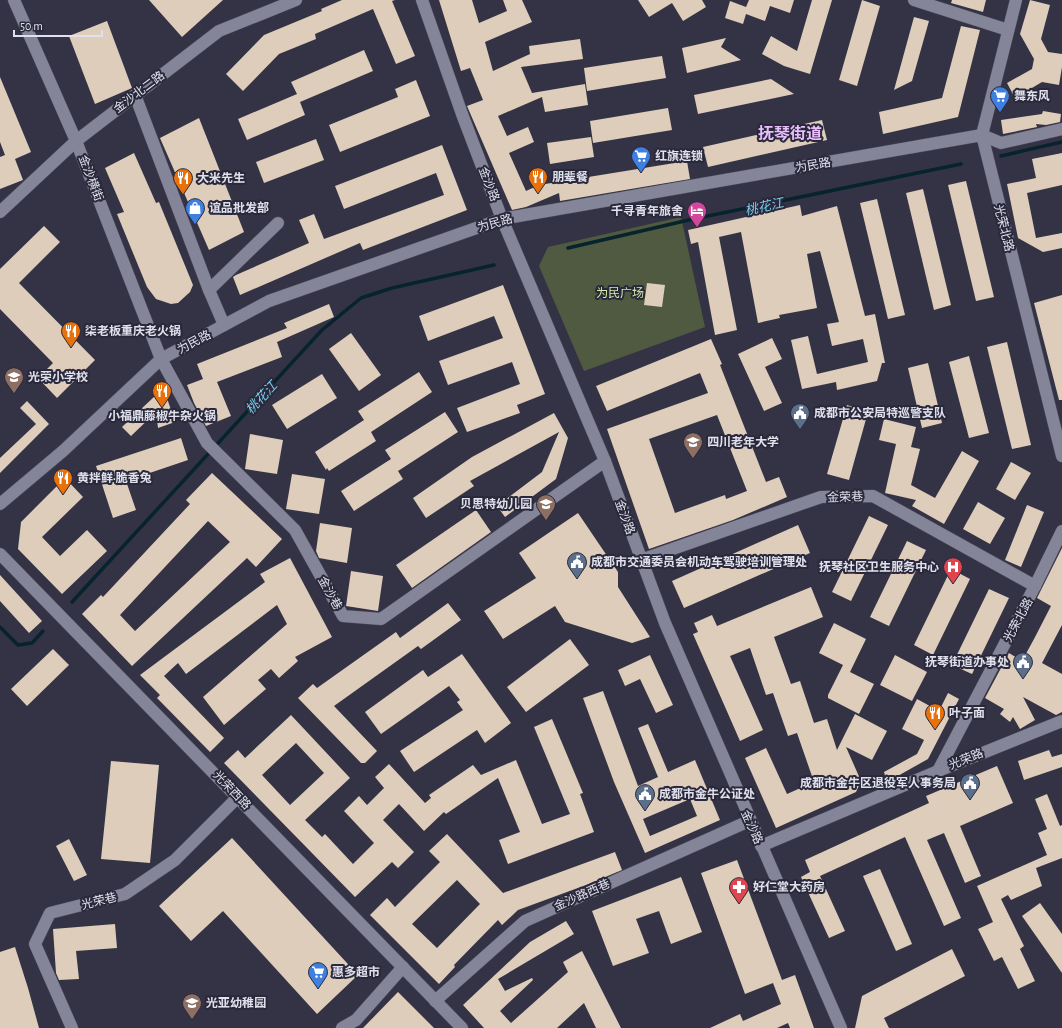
<svg xmlns="http://www.w3.org/2000/svg" width="1062" height="1028" font-family="'Alegreya Sans','Noto Sans SC',sans-serif">
<style>
.green{fill:#505a40}
.lines{fill:none;stroke-linecap:round;stroke-linejoin:round}
.stream{stroke:#07242d;stroke-width:3.5}
.building{fill:#decdba;fill-rule:evenodd}
.minor-casing{stroke:#4f4e5d;stroke-width:13}
.minor{stroke:#85859a;stroke-width:12}
.labels{text-anchor:middle;stroke-width:4;stroke-linejoin:round;paint-order:stroke}
.street-label{font-size:12px;fill:#e1e1ed;stroke:#2a293b}
.poi-label{font-size:12px;font-weight:bold;fill:#e1e1ed;stroke:#2a293b;text-anchor:start}
.park-label{font-size:12px;fill:#d1eba7;stroke:#2a293b}
.water-label{font-size:13px;font-style:italic;fill:#79ceee;stroke:#2a293b}
.district-label{font-size:16px;font-weight:bold;fill:#eabdfe;stroke:#2a293b}
</style>
<rect width="100%" height="100%" fill="#343345"/>
<path class="green" d="M681,217L705,327L584,371L539,266L548,247Z"/>
<g class="lines">
<g class="stream">
<path d="M1001,156L1062,142"/>
<path d="M568,248L693,219L961,164"/>
<path d="M72,602L322,330L361,298L392,288L494,265"/>
<path d="M0,627L18,645L32,643L43,631"/>
</g>
</g>
<g class="building">
<path d="M149,0H223L182,37Z"/>
<path d="M342,0H395L392,1L415,56L396,64L373,9L315,34L316,39L279,54L243,91L226,74L264,35L322,11L321,9Z"/>
<path d="M439,0H472L479,23L507,11L503,0H522L532,22L485,42L493,71L530,54L529,46L580,39L583,59L521,67L532,93L585,84L588,105L545,112L542,97L498,116L507,136L528,127L534,142L509,153L526,191L539,185L687,161L690,179L560,201L559,193L526,207L512,210L467,106L483,100L470,68L461,71Z"/>
<path d="M638,0H702L706,7L683,21L672,3L649,17Z"/>
<path d="M749,0H794L790,13L770,6L765,21L746,14L743,24L725,18L730,1L746,7Z"/>
<path d="M812,0H832L810,74L784,66L762,54L771,36L797,51Z"/>
<path d="M862,0L880,6L857,86L839,80Z"/>
<path d="M952,0H986L983,12L951,3Z"/>
<path d="M1030,0L1050,5L1041,39L1048,52L1062,54V67L1059,85L1042,82L1015,98L1007,83L1032,69L1034,59L1020,34Z"/>
<path d="M914,17L929,21L912,81L894,90Z"/>
<path d="M107,21L132,88L95,104L69,36Z"/>
<path d="M961,26L980,30L958,117L883,134L879,112L942,98Z"/>
<path d="M726,38L721,47L741,60L687,73L682,48Z"/>
<path d="M364,50L373,71L300,102L305,115L247,140L238,119L297,94L291,82Z"/>
<path d="M662,56L666,78L587,91L584,68Z"/>
<path d="M0,77L31,152L15,159L23,180L0,189V157L5,155L0,142Z"/>
<path d="M771,79L794,94L698,114L694,95Z"/>
<path d="M416,80L430,116L340,152L329,125L398,97L395,89Z"/>
<path d="M668,108L672,130L593,143L590,121Z"/>
<path d="M1043,111L1061,114L1060,122L1046,125L1036,124L1037,127L1003,134L1001,120L1042,114Z"/>
<path d="M199,118L244,232L209,250L160,138Z"/>
<path d="M822,120L827,140L708,167L703,147Z"/>
<path d="M591,137L594,157L550,164L547,143Z"/>
<path d="M316,139L324,160L264,183L256,162Z"/>
<path d="M442,145L467,210L363,250L360,243L240,295L233,277L236,275L309,243L299,220L314,214L324,239L444,195L436,173L344,209L335,186Z"/>
<path d="M134,153L156,203L159,202L193,285L190,292L178,303L171,304L156,299L147,287L117,214L124,212L105,168Z"/>
<path d="M1062,153V185L1027,193L1036,238L1062,233V248L1043,252L1018,238L1007,184L1036,178L1032,159Z"/>
<path d="M966,181L994,297L976,301L948,185Z"/>
<path d="M923,189L951,305L934,310L906,193Z"/>
<path d="M877,199L905,315L888,319L860,203Z"/>
<path d="M800,205L802,216L837,206L865,316L875,314L885,363H882L877,381L837,390L836,382L802,389L791,340L808,336L817,374L868,362L863,339L832,346L827,324L839,322L820,251L807,254L817,308L779,315L780,318L758,323L741,232L719,237L737,330L715,335L698,242L691,244L688,230Z"/>
<path d="M44,226L60,242L19,283L95,360L57,398L38,378L53,363L0,309V269Z"/>
<path d="M647,283L665,285L662,307L644,305Z"/>
<path d="M503,285L545,394L517,405L520,413L467,432L457,408L520,384L512,362L448,385L439,361L503,338L494,316L428,341L419,316Z"/>
<path d="M1062,295V400H1059L1034,303Z"/>
<path d="M329,304L334,317L277,342L282,357L217,382L231,416L206,426L194,403L187,385L203,379L197,364L287,328L284,323Z"/>
<path d="M351,333L381,375L359,391L329,349Z"/>
<path d="M772,338L782,359L765,367L782,403L764,411L738,354Z"/>
<path d="M711,339L722,364L720,365L766,482L779,477L787,497L733,520L649,549L607,429L708,393L700,373L607,411L596,386ZM717,415L747,491L726,499L725,495L675,513L649,439Z"/>
<path d="M1007,342L1031,445L1012,449L987,347Z"/>
<path d="M969,356L989,433L969,438L949,362Z"/>
<path d="M928,363L942,423L922,428L908,368Z"/>
<path d="M419,372L432,392L371,432L376,441L329,471L327,468L326,470L315,452L364,420L358,411Z"/>
<path d="M322,374L337,398L287,429L272,405Z"/>
<path d="M156,395L167,398L175,422L158,428L156,412L131,436L122,427Z"/>
<path d="M27,401L49,424L0,473V458L36,424L20,408Z"/>
<path d="M847,405L868,412L849,480L827,474Z"/>
<path d="M445,412L458,432L398,471L403,479L354,511L341,491L391,459L385,450Z"/>
<path d="M554,413L568,438L556,479L505,517L497,506L542,472L559,432L470,481L474,486L426,518L413,498L472,457Z"/>
<path d="M884,419L916,427L911,447L920,449L911,485L935,498L962,451L979,461L944,524L912,506L916,500L885,493L896,444L879,440Z"/>
<path d="M250,434L283,440L277,474L245,469Z"/>
<path d="M181,438L188,460L126,481L136,510L113,518L96,466Z"/>
<path d="M1011,462L1031,473L1015,500L996,489Z"/>
<path d="M212,473L282,539L256,567L247,558L132,666L82,614L101,595L103,597L190,504L186,500ZM208,521L230,542L135,631L120,615Z"/>
<path d="M292,474L325,479L319,514L286,509Z"/>
<path d="M65,478L83,497L42,537L60,556L87,530L107,551L62,594L18,549L21,522Z"/>
<path d="M978,502L1005,518L990,544L963,529Z"/>
<path d="M1027,505L1044,512L1021,567L1005,560Z"/>
<path d="M476,510L491,532L412,588L396,565Z"/>
<path d="M578,513L618,572V587L650,637L632,643L565,622L555,606L503,639L484,611L536,578L519,553Z"/>
<path d="M869,516L888,525L851,601L832,592Z"/>
<path d="M320,523L352,528L347,563L319,558L316,551Z"/>
<path d="M798,525L810,553L684,608L672,581Z"/>
<path d="M907,541L926,550L889,626L870,617Z"/>
<path d="M1062,548V625L1042,663L1062,674V712L1056,715L1023,697L1035,720L1020,729L1013,717L1010,722L1000,714L1004,709L985,698L1009,653L1022,661L1034,639L1051,606L1037,598Z"/>
<path d="M290,558L332,637L295,657L298,661L279,678L271,669L258,680L266,689L224,725L203,697L287,624L277,605L186,674L178,663L164,676L224,738L210,752L157,698L160,695L140,675L265,582L260,574Z"/>
<path d="M951,569L970,579L933,655L914,645Z"/>
<path d="M351,571L383,576L378,611L346,606Z"/>
<path d="M0,575L42,621L29,633L0,601Z"/>
<path d="M811,587L823,617L774,637L791,684L800,681L814,723L827,719L837,750L855,714L887,731L872,760L846,747L861,781L856,792L776,828L745,758L766,748L787,794L814,782L797,733L788,736L773,693L766,695L750,648L730,656L763,730L740,741L693,634L698,632L694,623L712,615L717,626Z"/>
<path d="M989,589L1009,598L972,674L952,665Z"/>
<path d="M448,603L461,620L421,649L418,646L334,706L377,751L365,763H361L298,698L313,684L317,688L396,632L400,638Z"/>
<path d="M834,623L866,639L850,672L874,684L859,714L828,698V695L843,665L819,653Z"/>
<path d="M570,639L589,665L526,712L507,687Z"/>
<path d="M53,649L69,665L27,706L11,689Z"/>
<path d="M462,654L511,723L485,743L477,730L414,772L400,751L463,710L457,702L460,700L449,686L381,734L365,712L423,670L428,677Z"/>
<path d="M650,655L673,705L656,713L640,679L625,686L618,670Z"/>
<path d="M895,655L927,672L912,701L880,685Z"/>
<path d="M603,691L638,786L658,777L638,728L648,724L668,772L695,760L720,820L645,853L614,782L583,698ZM690,799L697,816L650,836L643,819Z"/>
<path d="M948,693L959,699L928,759L887,782L884,772L917,754L924,740L902,729L917,699L939,711Z"/>
<path d="M291,715L350,778L305,820L322,837L325,834L353,864L374,843L344,811L359,796L367,805L384,788L375,777L389,764L425,803L431,798L429,795L473,765L481,775L516,760L542,824L570,814L534,727L552,719L583,793L580,794L594,832L508,864L499,840L520,832L498,778L446,814L444,812L424,831L399,804L383,820L414,852L398,868L392,862L355,897L224,763L238,750L245,758ZM296,743L324,773L290,805L262,775Z"/>
<path d="M1049,750L1052,757L1062,754V767L1024,780L1018,761Z"/>
<path d="M111,761L159,765L150,863L101,859Z"/>
<path d="M997,766L1013,803L960,826L981,876L965,883L944,833L927,840L961,918L944,926L905,837L820,876L845,931L829,938L801,877L810,872L805,860L929,803L926,796Z"/>
<path d="M1047,794L1060,826L1062,825V858L1036,868L1042,886L1011,900L1008,895L1001,899L1024,946L1020,949L1035,981L1018,989L1002,957L994,961L978,929L993,922L977,886L1047,855L1038,833L1047,829L1035,799Z"/>
<path d="M447,834L503,893L615,852L622,870L586,885L518,910L502,925L498,920L454,965L455,967L439,984L370,915L387,898L395,907L440,862L429,851ZM457,880L480,904L437,948L412,924Z"/>
<path d="M232,838L358,975L317,1014L223,911L191,941L159,906Z"/>
<path d="M69,839L87,875L74,881L56,846Z"/>
<path d="M737,860L782,980L795,975L814,1028H790L788,1023L777,1028H710L740,1014L743,1021L781,1004L773,983L745,994L701,873Z"/>
<path d="M880,869L912,944L896,951L863,876Z"/>
<path d="M681,877L702,932L671,944L659,911L636,919L649,953L613,966L592,911Z"/>
<path d="M1040,903L1062,934V973L1022,916Z"/>
<path d="M566,921L574,934L498,979L505,991L532,978L533,980L500,1011L511,1023L568,972L563,962L582,951L621,1028H596L584,1003L557,1028H484L463,1005L530,942Z"/>
<path d="M115,924L117,948L76,951L79,979L59,980L56,973L53,929Z"/>
<path d="M15,947L28,988L39,1028H0V952Z"/>
<path d="M952,949L965,976L884,1018L889,1028H855L862,996Z"/>
<path d="M398,992L434,1028H363Z"/>
</g>
<g class="lines">
<defs>
<g id="minor">
<path d="M14,0L76,141L161,359L207,443L295,530L343,616L381,619L605,461"/>
<path d="M422,0L462,114L502,219L605,461L665,623L841,1028"/>
<path d="M914,0L1008,30"/>
<path d="M1016,0L982,135L1062,456"/>
<path d="M135,95L209,290"/>
<path d="M0,212L76,141L219,31L296,0"/>
<path d="M224,325L209,290L278,223"/>
<path d="M0,504L63,451L161,359L269,301L502,219L982,135L1001,143L1062,129"/>
<path d="M0,554L462,1028"/>
<path d="M641,560L821,497L873,496L1035,586"/>
<path d="M938,771L1035,586L1062,531"/>
<path d="M761,846L938,771L1062,721"/>
<path d="M435,1001L525,921L749,821"/>
<path d="M72,1028L35,944L50,913L125,894L175,860L238,797"/>
<path d="M342,1028L356,1020L403,967"/>
</g>
</defs>
<use href="#minor" class="minor-casing"/>
<use href="#minor" class="minor"/>
</g>
<defs>
<symbol id="supermarket-pin" viewBox="-11 -11 22 30"><path d="M0 17L-7.5 6A9.5 9.5 0 1 1 7.5 6Z" fill="#3f7fe0" stroke="#2a293b"/><path d="M-6-5.5h2.5l.6 2H6L4.5 2H-2.5L-4.4-4H-6ZM-1.5 3.2a1.3 1.3 0 1 0 .1 0ZM3 3.2a1.3 1.3 0 1 0 .1 0Z" fill="#fff"/></symbol>
<symbol id="restaurant-pin" viewBox="-11 -11 22 30"><path d="M0 17L-7.5 6A9.5 9.5 0 1 1 7.5 6Z" fill="#e8710a" stroke="#2a293b"/><path d="M-5-6h1v4h1v-4h1v4h1v-4h1v5L-1.5 .5V6h-2V.5L-5-1ZM5-6V6H3V1.5H1.5Q1.5-4 5-6Z" fill="#fff"/></symbol>
<symbol id="shop-pin" viewBox="-11 -11 22 30"><path d="M0 17L-7.5 6A9.5 9.5 0 1 1 7.5 6Z" fill="#3f7fe0" stroke="#2a293b"/><path d="M-5-2.5h2.3a2.7 3.5 0 0 1 5.4 0H5L5.5 6h-11ZM-1.5-2.5h3a1.5 2.3 0 0 0-3 0Z" fill="#fff"/></symbol>
<symbol id="hotel-pin" viewBox="-11 -11 22 30"><path d="M0 17L-7.5 6A9.5 9.5 0 1 1 7.5 6Z" fill="#d1479c" stroke="#2a293b"/><path d="M-6-4.5h1.5V1H6V5H4.5V3h-9V5H-6ZM-4 0a1.8 1.8 0 1 1 3.6 0ZM.5 0V-2.5h3Q6-2.5 6 0Z" fill="#fff"/></symbol>
<symbol id="school-pin" viewBox="-11 -11 22 30"><path d="M0 17L-7.5 6A9.5 9.5 0 1 1 7.5 6Z" fill="#8d6e63" stroke="#2a293b"/><path d="M0-5L7-2L0 1L-7-2ZM-4 1L0 2.5L4 1V4Q0 6-4 4Z" fill="#fff"/></symbol>
<symbol id="civic-pin" viewBox="-11 -11 22 30"><path d="M0 17L-7.5 6A9.5 9.5 0 1 1 7.5 6Z" fill="#5c6f8a" stroke="#2a293b"/><path d="M-.6-6.5H3V-4.5H.6V-3L4-1V1h2V6H-6V1h2V-1L-.6-3ZM-1.2 2.5V6h2.4V2.5Z" fill="#fff"/></symbol>
<symbol id="university-pin" viewBox="-11 -11 22 30"><path d="M0 17L-7.5 6A9.5 9.5 0 1 1 7.5 6Z" fill="#8d6e63" stroke="#2a293b"/><path d="M0-5L7-2L0 1L-7-2ZM-4 1L0 2.5L4 1V4Q0 6-4 4Z" fill="#fff"/></symbol>
<symbol id="hospital-pin" viewBox="-11 -11 22 30"><path d="M0 17L-7.5 6A9.5 9.5 0 1 1 7.5 6Z" fill="#e0444e" stroke="#2a293b"/><path d="M-5-5h3v3.5h4V-5h3V5h-3V1.5h-4V5h-3Z" fill="#fff"/></symbol>
<symbol id="pharmacy-pin" viewBox="-11 -11 22 30"><path d="M0 17L-7.5 6A9.5 9.5 0 1 1 7.5 6Z" fill="#e0444e" stroke="#2a293b"/><path d="M-2-6h4v4h4v4h-4v4h-4v-4h-4v-4h4Z" fill="#fff"/></symbol>
</defs>
<g fill-rule="evenodd">
<use href="#supermarket-pin" x="989" y="85" width="22" height="30"/>
<use href="#supermarket-pin" x="630" y="145" width="22" height="30"/>
<use href="#restaurant-pin" x="527" y="166" width="22" height="30"/>
<use href="#restaurant-pin" x="172" y="167" width="22" height="30"/>
<use href="#shop-pin" x="184" y="197" width="22" height="30"/>
<use href="#hotel-pin" x="686" y="200" width="22" height="30"/>
<use href="#restaurant-pin" x="60" y="320" width="22" height="30"/>
<use href="#school-pin" x="3" y="366" width="22" height="30"/>
<use href="#restaurant-pin" x="151" y="380" width="22" height="30"/>
<use href="#civic-pin" x="789" y="402" width="22" height="30"/>
<use href="#university-pin" x="682" y="431" width="22" height="30"/>
<use href="#restaurant-pin" x="52" y="467" width="22" height="30"/>
<use href="#school-pin" x="535" y="493" width="22" height="30"/>
<use href="#civic-pin" x="566" y="551" width="22" height="30"/>
<use href="#hospital-pin" x="942" y="556" width="22" height="30"/>
<use href="#civic-pin" x="1012" y="651" width="22" height="30"/>
<use href="#restaurant-pin" x="924" y="702" width="22" height="30"/>
<use href="#civic-pin" x="959" y="772" width="22" height="30"/>
<use href="#civic-pin" x="634" y="783" width="22" height="30"/>
<use href="#pharmacy-pin" x="728" y="876" width="22" height="30"/>
<use href="#supermarket-pin" x="307" y="961" width="22" height="30"/>
<use href="#school-pin" x="181" y="992" width="22" height="30"/>
</g>
<g class="labels">
<g class="street-label">
<text transform="translate(139 92) rotate(-37)" y="4">金沙北二路</text>
<text transform="translate(813 165) rotate(-10)" y="4">为民路</text>
<text transform="translate(91 178) rotate(69)" y="4">金沙横街</text>
<text transform="translate(489 184) rotate(69)" y="4">金沙路</text>
<text transform="translate(495 223) rotate(-16)" y="4">为民路</text>
<text transform="translate(1004 228) rotate(76)" y="4">光荣北路</text>
<text transform="translate(194 342) rotate(-28)" y="4">为民路</text>
<text transform="translate(845 497) rotate(-2)" y="4">金荣巷</text>
<text transform="translate(625 517) rotate(70)" y="4">金沙路</text>
<text transform="translate(330 593) rotate(61)" y="4">金沙巷</text>
<text transform="translate(1018 620) rotate(-62)" y="4">光荣北路</text>
<text transform="translate(966 759) rotate(-22)" y="4">光荣路</text>
<text transform="translate(232 790) rotate(46)" y="4">光荣西路</text>
<text transform="translate(752 827) rotate(66)" y="4">金沙路</text>
<text transform="translate(582 895) rotate(-24)" y="4">金沙路西巷</text>
<text transform="translate(99 901) rotate(-14)" y="4">光荣巷</text>
</g>
<g class="poi-label">
<text x="1014" y="100">舞东风</text>
<text x="655" y="160">红旗连锁</text>
<text x="552" y="181">朋辈餐</text>
<text x="197" y="182">大米先生</text>
<text x="209" y="212">谊品批发部</text>
<text x="683" y="215" text-anchor="end">千寻青年旅舍</text>
<text x="85" y="335">柒老板重庆老火锅</text>
<text x="28" y="381">光荣小学校</text>
<text x="814" y="417">成都市公安局特巡警支队</text>
<text x="162" y="420" text-anchor="middle">小福鼎藤椒牛杂火锅</text>
<text x="707" y="446">四川老年大学</text>
<text x="77" y="482">黄拌鲜·脆香兔</text>
<text x="532" y="508" text-anchor="end">贝思特幼儿园</text>
<text x="591" y="566">成都市交通委员会机动车驾驶培训管理处</text>
<text x="939" y="571" text-anchor="end">抚琴社区卫生服务中心</text>
<text x="1009" y="666" text-anchor="end">抚琴街道办事处</text>
<text x="949" y="717">叶子面</text>
<text x="956" y="787" text-anchor="end">成都市金牛区退役军人事务局</text>
<text x="659" y="798">成都市金牛公证处</text>
<text x="753" y="891">好仁堂大药房</text>
<text x="332" y="976">惠多超市</text>
<text x="206" y="1007">光亚幼稚园</text>
</g>
<g class="park-label">
<text x="620" y="297">为民广场</text>
</g>
<g class="water-label">
<text transform="translate(764 206) rotate(-12)" y="5">桃花江</text>
<text transform="translate(261 397) rotate(-47)" y="5">桃花江</text>
</g>
<g class="district-label">
<text x="790" y="139">抚琴街道</text>
</g>
</g>
<path d="M14 30v6h88v-6" fill="none" stroke="#e1e1ed" stroke-width="2"/>
<text x="20" y="30" font-size="12" fill="#e1e1ed" stroke="#2a293b" stroke-width="3" paint-order="stroke">50 m</text>
</svg>
